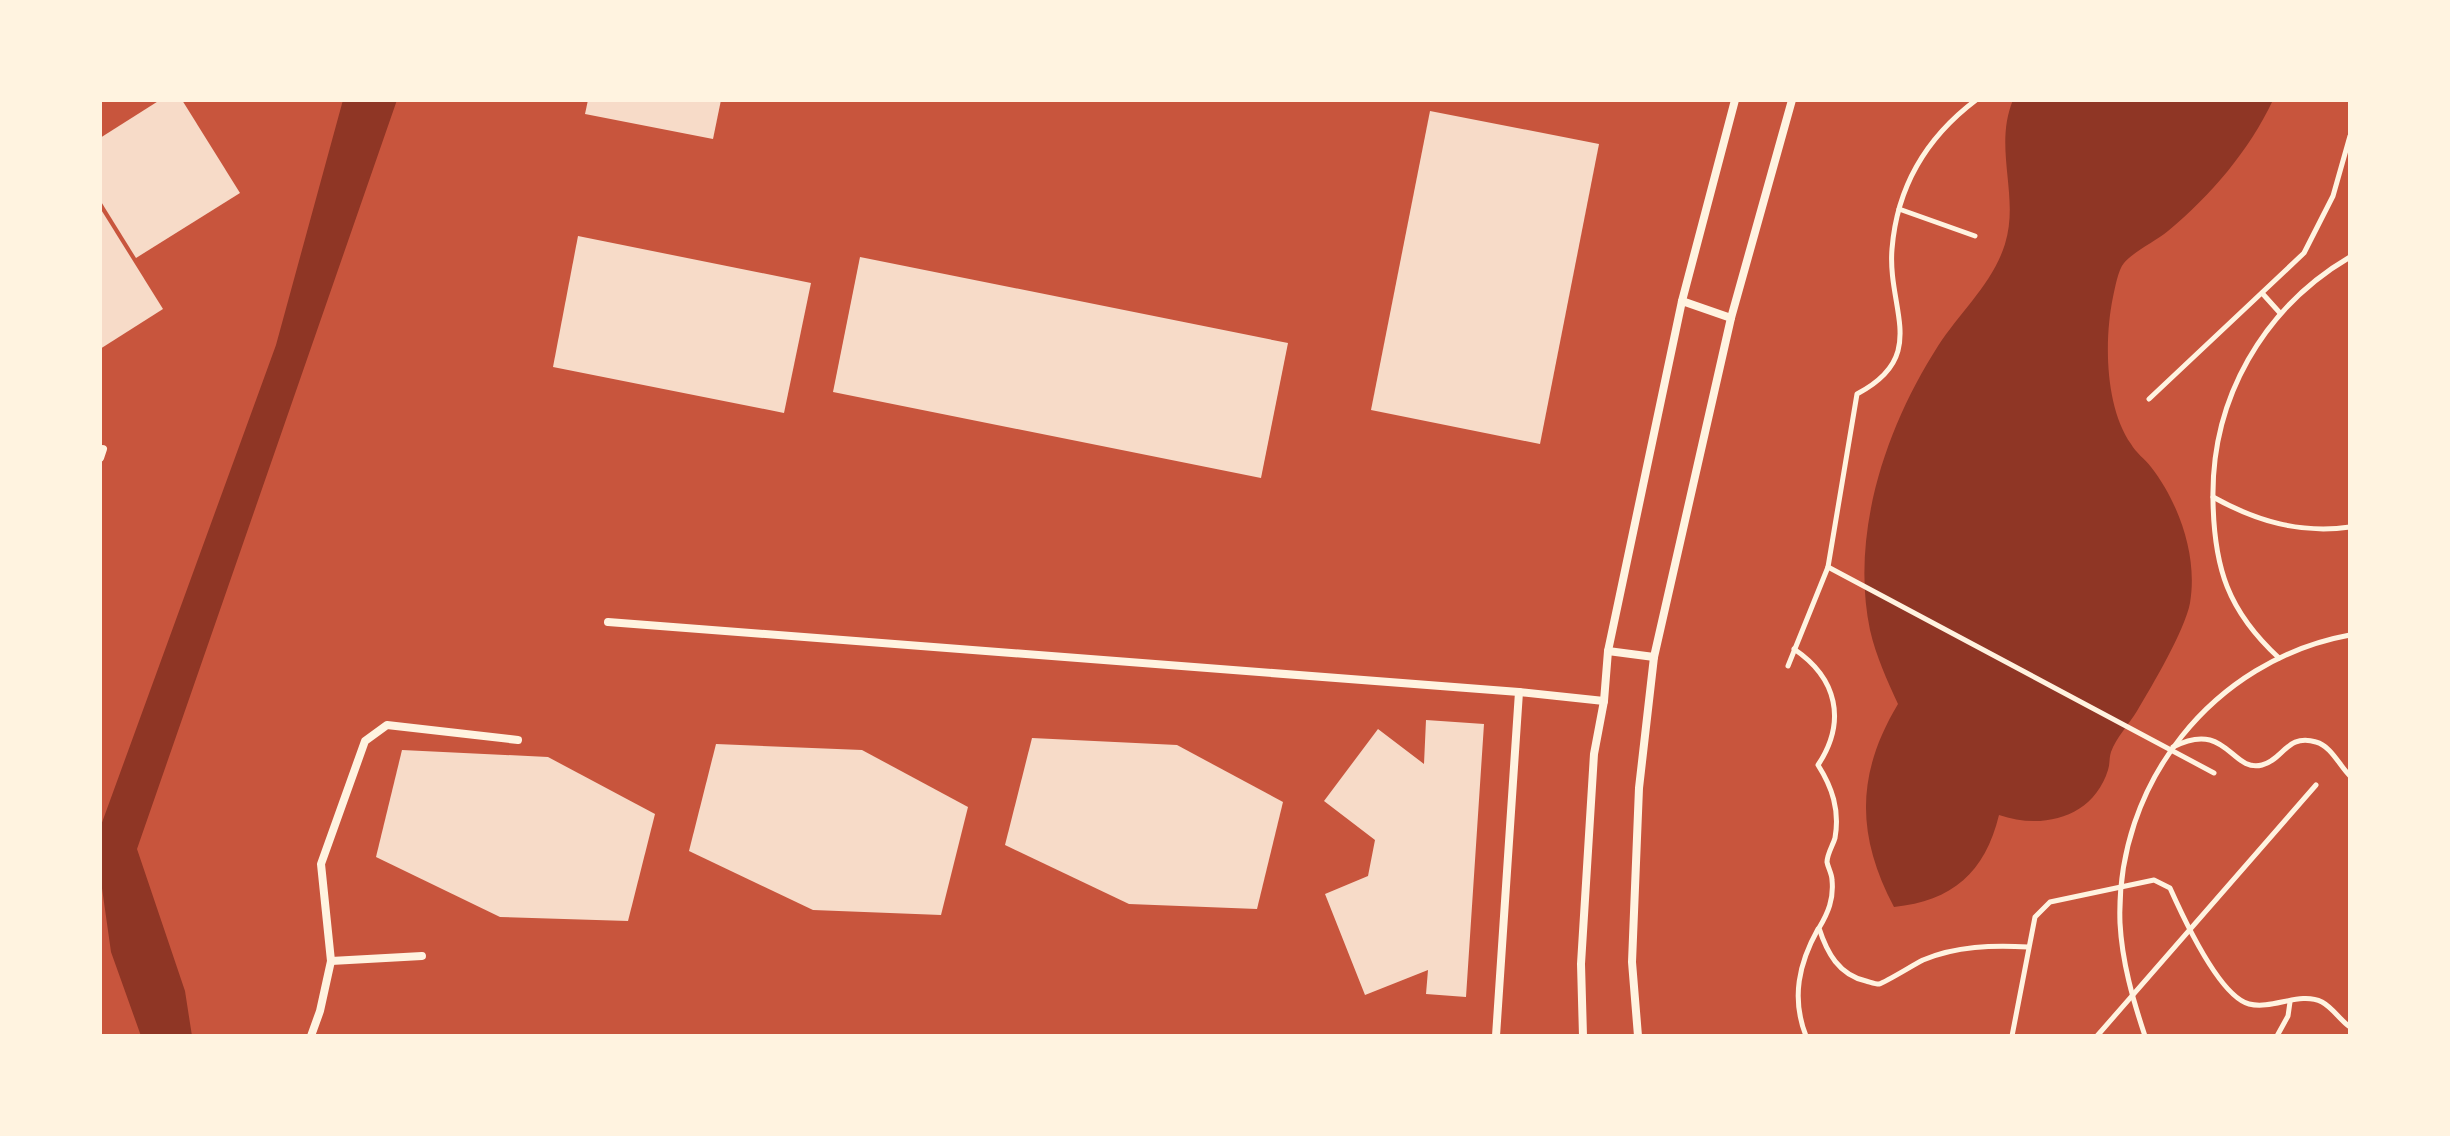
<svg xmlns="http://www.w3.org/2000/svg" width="2450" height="1136" font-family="Lato,sans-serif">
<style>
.water{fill:#8f3625}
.building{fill:#f7dbc8}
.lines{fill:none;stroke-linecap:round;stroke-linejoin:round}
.path{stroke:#fff3e0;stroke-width:5}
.minor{stroke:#fff3e0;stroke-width:8}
</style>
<rect width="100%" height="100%" fill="#c8553d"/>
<g class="water">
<path d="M343,100H397L137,849L185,991L192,1036H141L111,952L100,874V828L276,345Z"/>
<path d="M2013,100H2273C2249,151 2211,195 2168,231C2156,241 2133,252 2124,263C2118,270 2115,288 2113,297C2104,340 2105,407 2131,444C2136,453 2145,459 2151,467C2179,503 2198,556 2190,603C2185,630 2152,686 2137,711C2129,724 2116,738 2111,752C2109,758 2110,764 2108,770C2093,818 2042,830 1999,815C1985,873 1952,901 1894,907C1856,835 1856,774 1898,704C1887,680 1876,656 1870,630C1850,533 1886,427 1938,346C1960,312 1993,283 2005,244C2020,196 1993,148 2013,100Z"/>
</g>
<g class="building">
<path d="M160,100H182L240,193L136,258L100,200V138Z"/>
<path d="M588,100H721L713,139L585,114Z"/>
<path d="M1430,111L1599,144L1540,444L1371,410Z"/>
<path d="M100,208L163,309L100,349Z"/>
<path d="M578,236L811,283L784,413L553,367Z"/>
<path d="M860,257L1288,343L1261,478L833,392Z"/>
<path d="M1426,720L1484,724L1466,997L1426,994L1428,970L1365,995L1325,894L1368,876L1375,840L1324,801L1378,729L1424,764Z"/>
<path d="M1032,738L1177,745L1283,802L1257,909L1129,904L1005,845Z"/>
<path d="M716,744L862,750L968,807L941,915L813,910L689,851Z"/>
<path d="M402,750L548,757L655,814L628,921L500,917L376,857Z"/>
</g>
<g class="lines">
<g class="path">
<path d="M1899,209L1975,236"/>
<path d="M2262,293L2280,313"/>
<path d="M2149,399L2304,253L2333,196L2350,136"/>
<path d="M2213,497C2256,521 2300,534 2350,527"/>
<path d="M1828,567L2214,773"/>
<path d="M1794,649C1837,678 1847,721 1818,765C1832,787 1840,810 1835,838C1833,845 1827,854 1827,862C1828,868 1832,874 1832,880C1834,899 1828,913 1819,928C1827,953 1839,975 1866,981C1870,982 1875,984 1879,984C1886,982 1913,965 1923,960C1956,946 1993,945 2028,947"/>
<path d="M2279,658C2228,611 2214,568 2213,500C2211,399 2263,308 2350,257"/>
<path d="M1788,666L1828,567L1857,394C1930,356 1887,309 1892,249C1897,186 1927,137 1976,100"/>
<path d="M2173,747C2227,719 2231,773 2262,765C2283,760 2287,733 2316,742C2331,746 2339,765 2350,776"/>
<path d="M1806,1036C1791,998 1799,963 1818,929"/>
<path d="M2012,1036L2035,917L2050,902L2154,880L2170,888C2183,917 2219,996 2249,1004C2273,1010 2300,991 2322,1002C2333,1008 2340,1020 2350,1027"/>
<path d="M2097,1036L2316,785"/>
<path d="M2145,1036C2133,1000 2122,962 2120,923C2115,784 2213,660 2350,635"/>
<path d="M2277,1036L2288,1016L2290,1002"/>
</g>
<g class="minor">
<path d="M1682,301L1731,318"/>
<path d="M100,458L103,449"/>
<path d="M608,622L1519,692L1496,1036"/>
<path d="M1608,651L1654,657"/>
<path d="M1519,692L1604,701"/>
<path d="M331,961L422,956"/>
<path d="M311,1036L320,1011L331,961L321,864L365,741L387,725L518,740"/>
<path d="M1583,1036L1581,964L1594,754L1604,701L1608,651L1682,301L1735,100"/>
<path d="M1638,1036L1632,962L1639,788L1654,657L1731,318L1792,100"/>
</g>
</g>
<rect width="2450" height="1136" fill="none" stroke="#fff3e0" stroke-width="204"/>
</svg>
